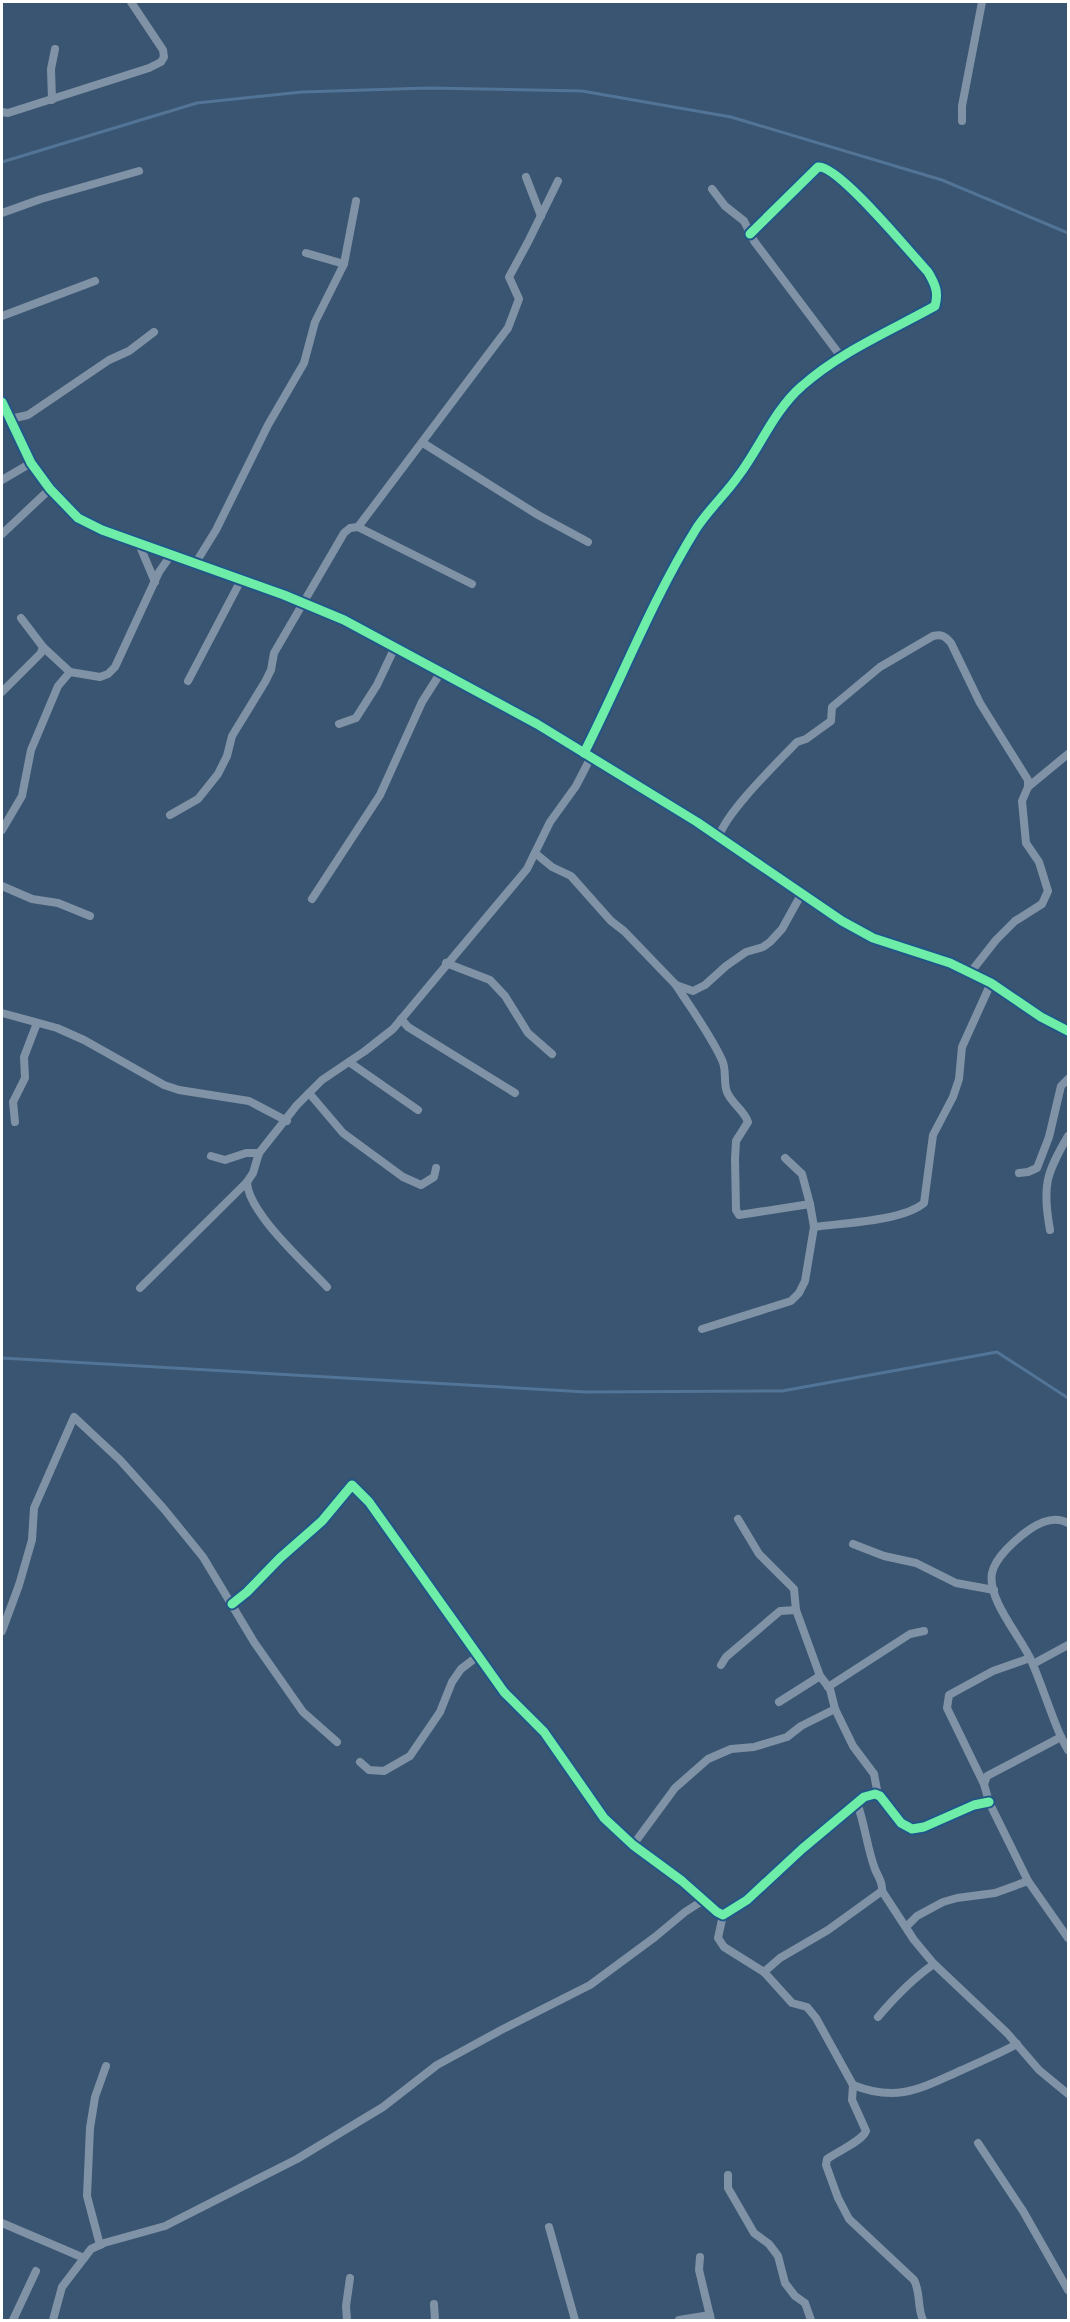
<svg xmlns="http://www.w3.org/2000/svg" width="1070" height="2322" font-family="Overpass,sans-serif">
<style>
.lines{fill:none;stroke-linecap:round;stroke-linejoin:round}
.stream{stroke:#527497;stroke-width:3}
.minor{stroke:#8093a6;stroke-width:8}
.cycleway-casing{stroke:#258;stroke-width:13}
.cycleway{stroke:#6deda7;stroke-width:9}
</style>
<rect width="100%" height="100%" fill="#395571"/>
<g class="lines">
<g class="stream">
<path d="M2,162L197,103L302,92L428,88L582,91L731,117L942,180L1068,233"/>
<path d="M2,1358L586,1392L782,1391L997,1352L1068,1398"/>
</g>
<g class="minor">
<path d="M52,100L51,69L55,49"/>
<path d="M2,112L8,113L149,68L161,62L164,57L163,50L131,2"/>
<path d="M962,121V106L982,2"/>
<path d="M526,177L541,216"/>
<path d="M712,189L725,206L744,221L754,241L842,358"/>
<path d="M2,213L41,199L139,171"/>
<path d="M306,253L344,264"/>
<path d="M2,316L95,281"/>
<path d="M2,402L31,463L50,489L78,518L102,530L284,595L344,620L537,724L697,822L842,921L873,938L950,963L991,983L1041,1017L1068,1031"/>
<path d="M10,419L28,415L109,360L129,351L154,332"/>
<path d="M423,443L538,515L588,542"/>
<path d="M2,480L31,463"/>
<path d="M358,527L508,328L519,299L509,277L528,242L558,181"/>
<path d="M2,534L50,489"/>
<path d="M139,544L155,582"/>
<path d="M195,564L216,530L268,425L304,363L315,322L344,264L356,201"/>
<path d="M21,618L43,647L70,672L100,677L108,674L115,667L159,572L171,555"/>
<path d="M188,681L241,580"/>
<path d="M2,692L41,653L43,647"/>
<path d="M339,724L356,718L377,685L395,647"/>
<path d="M584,753C622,678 652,600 696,529C708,510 726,494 739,475C760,447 775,409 802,386C840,352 890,331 935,306C939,292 935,284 928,272C911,254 838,164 818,167L750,234"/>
<path d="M170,815L198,799L218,774L227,756L232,736L265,682L271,670L274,653L344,533L350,528L358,527L472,584"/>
<path d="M2,830L22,796L31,750L58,686L70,672"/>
<path d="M719,837C725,813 778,762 797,742L806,739L831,721L832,707L880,667L933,636C942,634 945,636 951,643L980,703L1028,780V787"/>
<path d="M535,853L552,867L571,876L611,921L624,931L676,985L693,991L705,985L726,966L746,952L763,947L770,942L782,929L802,893"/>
<path d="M2,886L32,899L58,903L90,916"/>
<path d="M312,899L380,795L422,702L441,672"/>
<path d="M446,963L490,980L505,996L528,1033L552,1054"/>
<path d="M970,973L996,940L1015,921L1042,904L1048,891L1039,862L1026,843L1022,801L1028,787L1068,754"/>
<path d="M676,985C692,1010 710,1034 722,1060C727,1070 723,1082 727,1092C732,1104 744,1110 748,1122L736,1141L735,1159L736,1210L739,1215L810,1204L814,1227L805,1281L799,1293L791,1301L702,1329"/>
<path d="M2,1013L57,1028L84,1040L164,1085L179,1090L249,1101L287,1121"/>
<path d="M401,1019L408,1027L515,1093"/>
<path d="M349,1062L418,1110"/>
<path d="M309,1093L343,1133L403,1177L421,1185L434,1177L436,1168"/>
<path d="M15,1122L13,1102L25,1078L24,1057L37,1023"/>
<path d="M211,1156L225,1160L246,1153H259"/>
<path d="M785,1158L802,1174L810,1204"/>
<path d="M1019,1173L1028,1172L1037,1168L1049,1137L1061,1086L1068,1079"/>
<path d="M247,1182C248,1213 305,1263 327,1287"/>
<path d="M814,1227C843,1223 903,1221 924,1203L933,1135L953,1097L959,1079L962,1047L991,983"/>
<path d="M1050,1230C1042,1186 1046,1174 1068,1136"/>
<path d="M140,1288L247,1182L253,1173L259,1153L297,1105L322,1080L365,1051L393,1029L527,869L550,822L576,786L591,757"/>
<path d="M738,1519L759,1554L794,1589L796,1610"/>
<path d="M1068,1523C1054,1515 1038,1523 1026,1532C1014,1541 995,1558 992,1573C987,1600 1021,1637 1031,1660C1042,1685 1050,1712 1061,1737L987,1776L984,1784L989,1802L1028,1881L1068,1938"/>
<path d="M853,1544L884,1556L916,1563L956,1583L994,1590"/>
<path d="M232,1604L247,1592L280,1558L322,1521L352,1485L369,1502L504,1692L544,1732L604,1818L633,1845L682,1881L717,1912L723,1915L747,1900L802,1849L864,1797L875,1794L880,1796L901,1823L912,1829L924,1827L974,1805L989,1802"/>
<path d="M2,1631L19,1585L32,1540L34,1508L74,1417L120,1460L164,1509L203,1557L254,1642L303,1712L337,1742"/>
<path d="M1033,1664L1068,1645"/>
<path d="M721,1665L726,1657L780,1611L796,1610L820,1676"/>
<path d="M828,1687L910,1634L924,1631"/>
<path d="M779,1702L820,1676L830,1689L835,1709L853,1746L874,1774L878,1795"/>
<path d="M1061,1737L1068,1750"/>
<path d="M360,1762L369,1770L384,1771L410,1756L440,1712L452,1682L461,1669L478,1656"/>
<path d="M984,1784L947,1708L949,1695L993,1671L1030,1658"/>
<path d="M633,1845L675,1788L708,1759L731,1749L754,1747L787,1737L801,1726L835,1709"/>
<path d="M882,1891L914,1940L934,1964L1007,2033L1039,2070L1068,2094"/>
<path d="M723,1915L718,1938L724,1947L764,1972L792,2003L807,2007L816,2018L853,2085L852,2100L866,2131C861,2142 838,2151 827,2159L826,2165L838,2198L849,2219L914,2280C921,2293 917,2308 923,2320"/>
<path d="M907,1926L917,1916L943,1902L957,1898L995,1893L1028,1881"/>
<path d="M764,1972L780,1958L828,1930L882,1891C883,1882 878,1877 875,1869C867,1848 865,1824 857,1803"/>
<path d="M878,2017C895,1997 912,1979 934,1964"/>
<path d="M853,2085C898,2103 921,2088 962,2070C981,2061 999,2054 1017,2044"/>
<path d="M978,2143L1023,2211L1068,2290"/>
<path d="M728,2175V2188L754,2233L769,2244L778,2256L785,2283L795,2296L805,2303L811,2320"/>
<path d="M2,2223L84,2258"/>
<path d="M549,2227L575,2320"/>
<path d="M100,2245L87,2196L90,2128L95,2097L106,2066"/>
<path d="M700,2257L699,2270L711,2320"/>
<path d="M434,2304L435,2320"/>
<path d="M13,2320L36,2271"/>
<path d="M53,2320L62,2287L91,2249L104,2243L165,2226L297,2159L383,2107L437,2065L503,2029L590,1985L655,1937L685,1912L699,1903L706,1902"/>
<path d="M347,2320L346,2306L350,2278"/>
<path d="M679,2320L710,2315"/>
</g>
<defs>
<g id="cycleway">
<path d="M2,402L31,463L50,489L78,518L102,530L284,595L344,620L537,724L697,822L842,921L873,938L950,963L991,983L1041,1017L1068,1031"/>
<path d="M584,753C622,678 652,600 696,529C708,510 726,494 739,475C760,447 775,409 802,386C840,352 890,331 935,306C939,292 935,284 928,272C911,254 838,164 818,167L750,234"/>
<path d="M232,1604L247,1592L280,1558L322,1521L352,1485L369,1502L504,1692L544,1732L604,1818L633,1845L682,1881L717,1912L723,1915L747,1900L802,1849L864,1797L875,1794L880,1796L901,1823L912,1829L924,1827L974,1805L989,1802"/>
</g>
</defs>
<use href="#cycleway" class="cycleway-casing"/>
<use href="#cycleway" class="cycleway"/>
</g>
<rect width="1070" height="2322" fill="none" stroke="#ffffff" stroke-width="6"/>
</svg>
